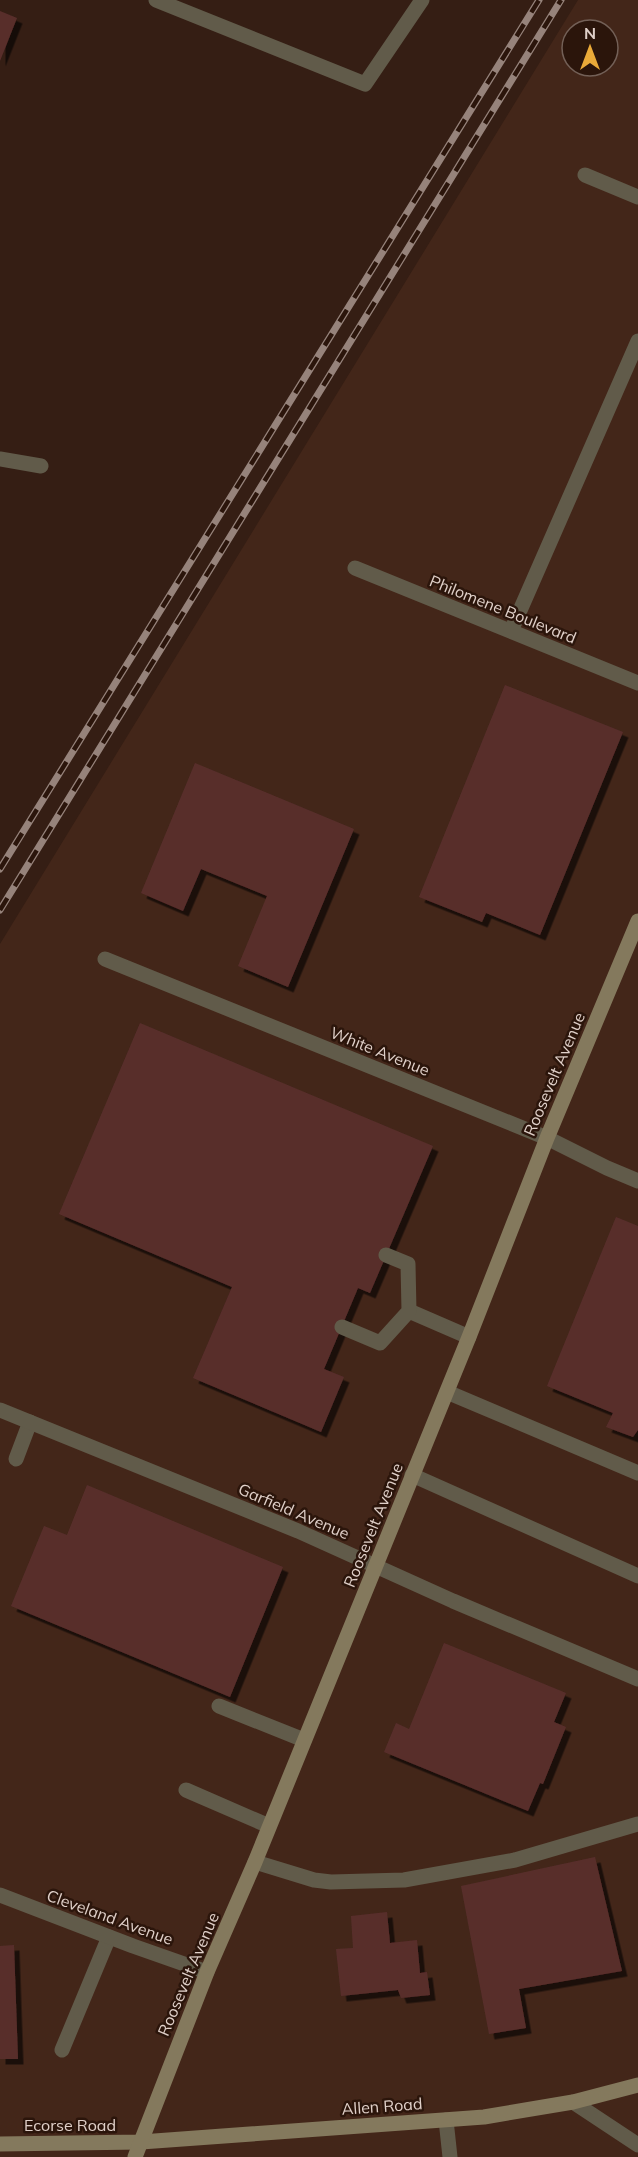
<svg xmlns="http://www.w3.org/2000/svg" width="638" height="2157" font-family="Mulish,sans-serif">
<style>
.built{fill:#432619;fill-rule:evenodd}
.building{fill:#582e2c;filter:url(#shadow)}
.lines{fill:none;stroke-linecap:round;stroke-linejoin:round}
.service{stroke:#615b4a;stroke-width:15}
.minor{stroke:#615b4a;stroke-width:15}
.secondary{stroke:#84795d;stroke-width:15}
.rail-casing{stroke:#96837b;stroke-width:7}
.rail{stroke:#2b150b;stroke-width:4.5;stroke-dasharray:14;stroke-linecap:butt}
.labels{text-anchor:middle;stroke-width:5;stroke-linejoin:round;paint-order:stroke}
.street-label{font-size:16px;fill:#e0d0c9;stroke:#2b150b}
</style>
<defs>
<filter id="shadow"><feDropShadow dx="5.5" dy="5.5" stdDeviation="0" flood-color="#0009"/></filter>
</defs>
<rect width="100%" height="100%" fill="#351e14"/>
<path class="built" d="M578,0H638V2157H0V944ZM572,30H608V66H572Z"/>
<g class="building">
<path d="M0,11L17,18L0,61Z"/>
<path d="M505,685L623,732L540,935L486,913L482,922L419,897Z"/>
<path d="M195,763L354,829L288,987L238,966L267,896L201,869L183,911L141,893Z"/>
<path d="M140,1023L433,1146L370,1293L358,1288L324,1369L344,1377L321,1432L193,1378L232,1287L59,1214Z"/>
<path d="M616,1217L638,1226V1430L633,1437L606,1427L613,1413L547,1386Z"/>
<path d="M87,1485L283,1567L230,1697L11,1606L44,1526L67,1535Z"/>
<path d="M444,1643L566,1693L554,1722L566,1727L543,1784L540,1783L528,1811L384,1752L396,1723L409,1729Z"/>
<path d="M595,1857L622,1971L519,1989L526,2028L489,2034L461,1886Z"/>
<path d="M387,1912L390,1943L417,1940L420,1973L427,1972L430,1995L401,1998L398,1990L341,1996L336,1949L353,1948L351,1916Z"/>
<path d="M14,1945L18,2059H0V1946Z"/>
</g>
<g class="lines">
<g class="service">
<path d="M511,631L638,341"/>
<path d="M409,1311L469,1337"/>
<path d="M342,1327L380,1343L409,1311L408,1264L386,1255"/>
<path d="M447,1392L638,1473"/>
<path d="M16,1459L30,1422"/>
<path d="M412,1475L638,1576"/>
<path d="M219,1706L304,1740"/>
<path d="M186,1790L269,1826"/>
<path d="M255,1862L314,1880L331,1882L404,1880L515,1860L638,1824"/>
<path d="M62,2050L109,1937"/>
<path d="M446,2120L450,2157"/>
</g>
<g class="minor">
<path d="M156,0L365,84L422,0"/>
<path d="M585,175L638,197"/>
<path d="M0,459L41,466"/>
<path d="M355,568L638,683"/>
<path d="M105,959L547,1138L607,1168L638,1181"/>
<path d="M0,1410L298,1531L453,1601L638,1679"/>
<path d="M0,1895L133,1946L207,1972"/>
<path d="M573,2102L638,2145"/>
</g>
<g class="secondary">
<path d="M0,2144L141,2142L484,2117L573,2102L638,2085"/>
<path d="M135,2157L207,1972L255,1862L469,1337L547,1138L638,921"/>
</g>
<defs>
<g id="rail">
<path d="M0,869L539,0"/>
<path d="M0,910L561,0"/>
</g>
</defs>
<use href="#rail" class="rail-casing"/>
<use href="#rail" class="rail"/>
</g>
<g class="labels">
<g class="street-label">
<text transform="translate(503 609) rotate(22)" y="6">Philomene Boulevard</text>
<text transform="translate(380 1051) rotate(22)" y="6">White Avenue</text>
<text transform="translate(554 1074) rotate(-67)" y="6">Roosevelt Avenue</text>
<text transform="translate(294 1511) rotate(23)" y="6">Garfield Avenue</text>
<text transform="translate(373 1525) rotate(-68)" y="6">Roosevelt Avenue</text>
<text transform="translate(110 1917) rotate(20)" y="6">Cleveland Avenue</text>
<text transform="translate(188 1974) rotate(-67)" y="6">Roosevelt Avenue</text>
<text transform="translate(382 2106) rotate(-4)" y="6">Allen Road</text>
<text x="70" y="2131">Ecorse Road</text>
</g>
</g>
<g transform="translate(590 48)"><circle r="28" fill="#2b150b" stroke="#736057" stroke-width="1.5"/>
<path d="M0-4.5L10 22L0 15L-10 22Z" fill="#ebaa39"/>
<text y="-9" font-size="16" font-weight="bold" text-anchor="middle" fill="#e0d0c9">N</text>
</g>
</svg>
